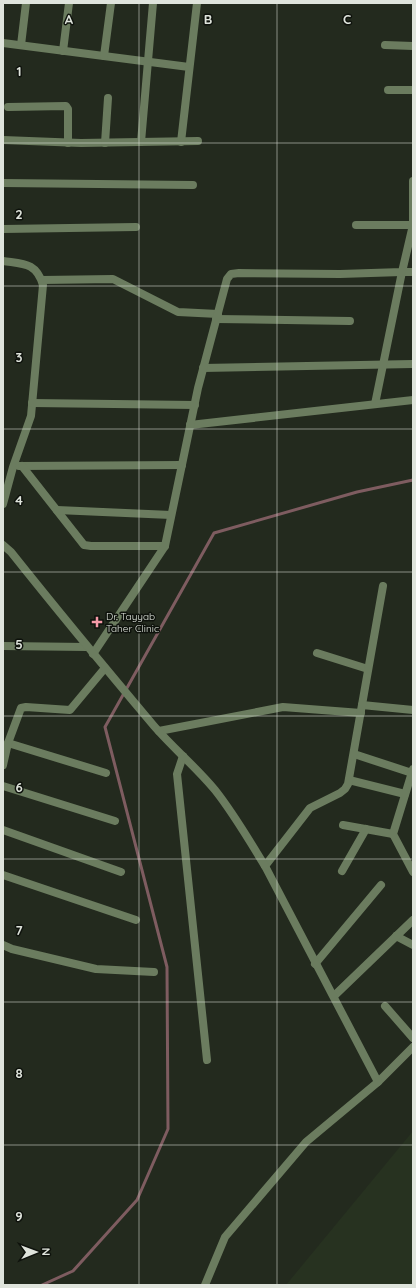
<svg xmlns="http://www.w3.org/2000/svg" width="416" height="1288" font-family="Quicksand,sans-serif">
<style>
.built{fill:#273220}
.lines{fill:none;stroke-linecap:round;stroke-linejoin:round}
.stream{stroke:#7e5c60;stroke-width:3}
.minor{stroke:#6b7c5f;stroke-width:8}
.tertiary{stroke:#6b7c5f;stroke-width:8}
.grid{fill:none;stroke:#dfe4dc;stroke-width:1;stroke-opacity:0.55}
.poi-dot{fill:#f49aa7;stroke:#0e120c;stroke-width:1.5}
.labels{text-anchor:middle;stroke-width:3;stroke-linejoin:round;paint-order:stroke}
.poi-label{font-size:10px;fill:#dfe4dc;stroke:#0e120c;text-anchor:start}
.grid-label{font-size:13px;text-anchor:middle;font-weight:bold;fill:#dfe4dc;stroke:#0e120c;stroke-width:3;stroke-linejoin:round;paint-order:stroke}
</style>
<rect width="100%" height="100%" fill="#232a1e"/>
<path class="built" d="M413,1131V1285H286Z"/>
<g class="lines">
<path class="stream" d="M42,1285L73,1271L137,1200L168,1129L167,967L105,727L214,533L357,492L413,480"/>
<g class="minor">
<path d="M3,43L189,67"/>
<path d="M21,45L26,3"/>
<path d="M385,45L413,46"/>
<path d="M63,51L69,3"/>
<path d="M104,56L111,3"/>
<path d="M388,90H413"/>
<path d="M8,107L66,106L68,109V143"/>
<path d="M3,140L81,143L198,141"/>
<path d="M141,142L153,3"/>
<path d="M181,142L197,3"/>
<path d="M105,143L108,98"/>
<path d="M3,183L193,185"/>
<path d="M356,225H413"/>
<path d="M3,229L136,227"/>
<path d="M3,261C23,264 36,262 43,285L31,416L13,467L3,504"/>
<path d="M42,280L113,279L178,312L218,314"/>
<path d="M216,319L350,321"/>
<path d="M203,368L413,364"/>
<path d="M32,403L195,405"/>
<path d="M375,404L402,272H413"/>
<path d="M190,425L413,400"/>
<path d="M19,466L182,465"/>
<path d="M22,466L84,545L91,546H165"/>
<path d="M57,510L171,515"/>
<path d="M3,646L87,647"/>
<path d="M317,653L368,669"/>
<path d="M93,654L165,546L198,388L227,279L231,274L239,273L340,274L402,272L413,225V181"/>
<path d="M362,705L413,710"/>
<path d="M159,731L283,707L361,713"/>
<path d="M8,743L106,773"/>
<path d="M354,754L412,773"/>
<path d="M183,756L177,774L207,1060"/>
<path d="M3,765L8,743L21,708L26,707L70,710L105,668"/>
<path d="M413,769L393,834L413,872"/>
<path d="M349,780L405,794"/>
<path d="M3,786L115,821"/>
<path d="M343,825L393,834"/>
<path d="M3,830L121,872"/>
<path d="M265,866L310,808L340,793L345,789L348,784L383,586"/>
<path d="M342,871L366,829"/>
<path d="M3,875L136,920"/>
<path d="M396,936L413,945"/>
<path d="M3,945L12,949L96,969L154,972"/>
<path d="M315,964L381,885"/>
<path d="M334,996L413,920"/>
<path d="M385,1006L413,1038"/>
<path d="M378,1082L413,1047"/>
</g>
<path class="tertiary" d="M3,545L11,552C58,611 106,669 154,726C173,748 196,767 215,790C234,814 249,840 265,866L378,1082L306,1142L225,1237L205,1285"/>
</g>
<path class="grid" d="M139,3V1285M277,3V1285M3,143H413M3,286H413M3,429H413M3,572H413M3,716H413M3,859H413M3,1002H413M3,1145H413"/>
<path class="poi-dot" d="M95 616h4v4h4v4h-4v4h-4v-4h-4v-4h4z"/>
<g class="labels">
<g class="poi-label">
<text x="106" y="620">Dr. Tayyab<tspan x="106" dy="12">Taher Clinic</tspan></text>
</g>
</g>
<g class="grid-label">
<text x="69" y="24">A</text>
<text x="208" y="24">B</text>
<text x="347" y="24">C</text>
<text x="19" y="76">1</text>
<text x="19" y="219">2</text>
<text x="19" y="362">3</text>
<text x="19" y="505">4</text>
<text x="19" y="649">5</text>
<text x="19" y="792">6</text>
<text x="19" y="935">7</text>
<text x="19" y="1078">8</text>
<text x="19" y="1221">9</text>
</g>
<rect width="416" height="1288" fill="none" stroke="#dfe4dc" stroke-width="8"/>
<g transform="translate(36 1252) rotate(89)" stroke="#0e120c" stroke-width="3" paint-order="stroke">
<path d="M0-3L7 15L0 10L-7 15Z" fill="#dfe4dc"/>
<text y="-6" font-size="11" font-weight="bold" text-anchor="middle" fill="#dfe4dc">N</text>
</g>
</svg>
